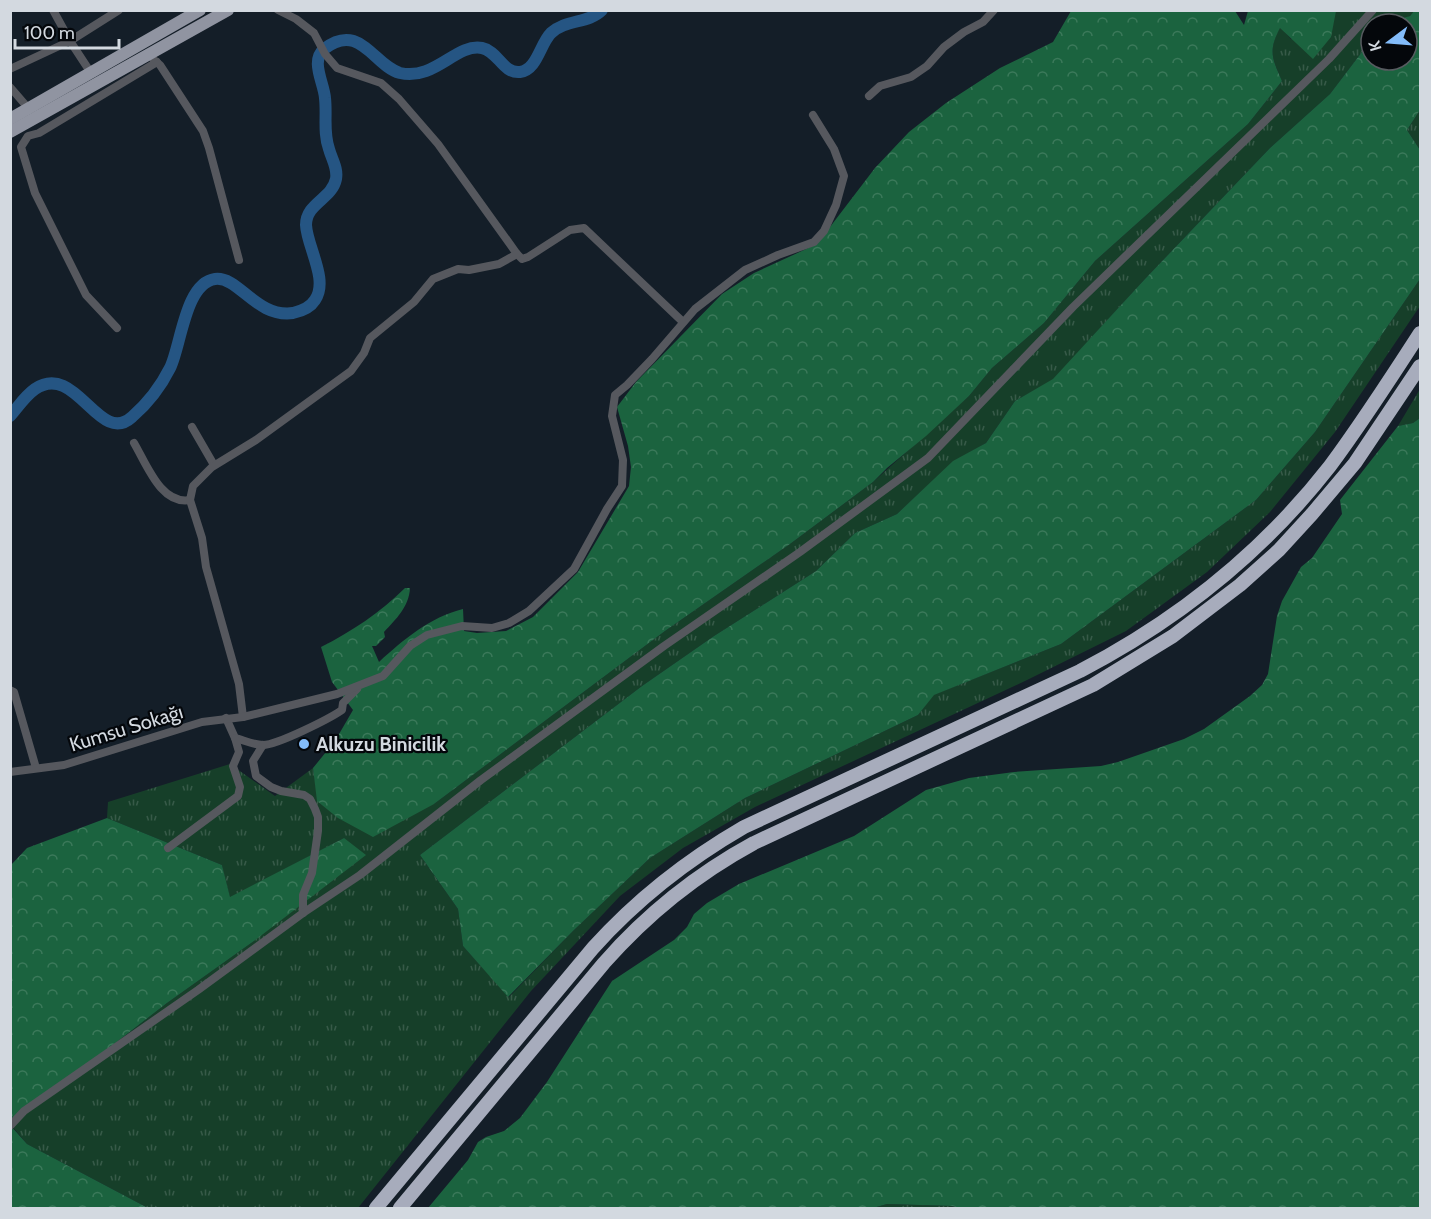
<svg xmlns="http://www.w3.org/2000/svg" width="1431" height="1219" font-family="Cabin,sans-serif">
<style>
.grass{fill:url(#grass-tufts)}
.forest{fill:url(#forest-crowns)}
.lines{fill:none;stroke-linecap:round;stroke-linejoin:round}
.river{stroke:#255583;stroke-width:12}
.street{stroke:#56585e;stroke-width:8}
.primary{stroke:#9094a1;stroke-width:12}
.highway{stroke:#a7acbc;stroke-width:14}
.poi-dot{fill:#83bcfa;stroke:#04070b;stroke-width:2}
.labels{text-anchor:middle;stroke-width:4.5;stroke-linejoin:round;paint-order:stroke}
.street-label{font-size:20px;fill:#d3d9e0;stroke:#04070b}
.poi-label{font-size:20px;font-weight:bold;fill:#d3d9e0;stroke:#04070b;text-anchor:start}
</style>
<defs>
<pattern id="grass-tufts" width="24" height="20" patternUnits="userSpaceOnUse" patternTransform="scale(1.5)"><rect width="24" height="20" fill="#163f29"/><path d="M3 7l-1-3M5 7V3M7 7l1-3M15 17l-1-3M17 17v-4M19 17l1-3" fill="none" stroke="#375a48"/></pattern>
<pattern id="forest-crowns" width="20" height="18" patternUnits="userSpaceOnUse" patternTransform="scale(1.5)"><rect width="20" height="18" fill="#1b633f"/><path d="M2 6a3 3 0 1 1 6 0M12 15a3 3 0 1 1 6 0" fill="none" stroke="#3b795a"/></pattern>
</defs>
<rect width="100%" height="100%" fill="#141e28"/>
<g class="grass">
<path d="M1336,11H1415C1407,22 1384,24 1371,24V40L1330,94L1270,148L1144,280L1053,380L1015,401L986,443L953,462L897,514L855,533L816,571L714,636L642,686L420,855L458,909L463,946L509,997L574,930L650,858L745,798L918,715L933,695L1061,644L1256,500L1315,432L1420,279V306L1335,432L1270,512L1207,572L1126,631L1027,680L755,807L683,848L620,896L531,991L358,1208H148L27,1144L11,1125L167,1003L254,941L344,838L230,898L222,865L107,818L108,802L230,764L275,796L313,768L318,801L434,804L665,631L790,544L873,482L969,396L992,368L1044,323L1095,261L1248,124L1282,81C1272,58 1268,51 1280,27L1291,39Z"/>
<path d="M1420,110V150L1407,130Z"/>
<path d="M1420,389V418L1413,423L1398,426Z"/>
<path d="M887,1204L952,1206L960,1208H873Z"/>
</g>
<g class="forest">
<path d="M1415,10L1420,11V110L1407,130L1420,150V279L1315,432L1256,500L1061,644L934,695L918,715L745,798L650,858L574,930L508,997L463,946L458,909L420,855L642,686L714,636L816,571L855,533L897,514L953,461L986,443L1015,401L1053,379L1144,280L1270,148L1330,94L1371,40V60H1407V24H1383L1410,16Z"/>
<path d="M1071,11H1235L1244,25L1248,11H1336L1331,37L1313,59L1280,28C1268,51 1272,58 1282,81L1248,124L1095,261L1044,323L992,368L969,396L926,436L887,468L873,482L790,544L665,631L434,804L373,837L338,818L317,801L313,768L335,741L353,710L332,682L321,647C351,632 381,612 405,588H410C409,607 396,619 384,632L385,637L376,646H372L379,662C403,640 430,617 463,609L464,631L477,633L506,631L533,617L578,572L629,486L631,467L628,446L617,407L636,382L722,294L754,273L817,244L875,168L909,132L946,103L1000,68L1053,42Z"/>
<path d="M1420,418V1208H960L952,1206L887,1204L873,1208H428L468,1160L478,1142L486,1137L504,1131L520,1118L547,1082L612,981L674,940L687,927L694,914L707,903L739,884L854,836L926,790L969,778L1014,772L1101,766L1118,762L1184,739L1204,729L1250,696L1262,685L1268,674L1277,616L1282,601L1301,567L1312,558L1342,514L1340,500L1398,426L1413,423Z"/>
<path d="M107,818L222,865L230,897L344,838L366,855L254,941L167,1003L11,1124V865L27,848Z"/>
<path d="M10,1125L27,1144L148,1208H11Z"/>
</g>
<g class="lines">
<path class="river" d="M10,416C18,407 25,396 35,389C76,361 99,447 132,417C147,404 161,386 170,368C181,346 185,283 215,279C239,276 256,318 293,313C302,311 310,308 315,300C329,280 307,247 306,225C306,203 332,199 336,179C338,168 332,160 329,149C323,132 327,116 325,98C324,83 310,61 324,49C360,21 374,66 400,73C435,81 456,43 482,48C498,51 503,74 520,72C537,70 540,44 551,33C566,19 588,24 602,10"/>
<g class="street">
<path d="M53,10L70,41L91,73"/>
<path d="M278,10L296,19L314,33L325,54L337,68L381,83L399,99L438,144L517,254L522,259L528,257L570,230L584,228L683,322"/>
<path d="M154,60L160,65L203,131L209,148L239,260"/>
<path d="M10,69L70,41L119,10"/>
<path d="M10,87L29,109"/>
<path d="M869,96L880,86L911,77L927,66L944,47L964,32L983,22L994,10"/>
<path d="M117,328L86,295L35,193L21,147L28,136L39,133L157,62"/>
<path d="M192,427L214,465"/>
<path d="M134,443C147,465 161,505 190,500"/>
<path d="M10,690L14,692L36,768"/>
<path d="M243,717L239,684L206,567L202,538L190,500L193,486L212,467L256,440L351,371L364,353L370,338L414,302L433,279L458,269L469,270L499,264L517,254"/>
<path d="M226,718L235,738C243,740 254,745 263,745C277,745 329,719 342,710L343,703L357,689"/>
<path d="M263,745L253,761L256,776L271,787L281,791L304,795L310,799L315,809L318,817V831L312,873L303,895V913"/>
<path d="M10,772L64,765L202,722L243,717L337,694L383,676L410,646L427,635L462,626L492,628L509,623L529,611L574,569L607,509L622,486L623,460L612,416L615,395L627,385L652,359L695,309L745,270L778,255L814,242L824,231L836,205L844,176L834,149L813,115"/>
<path d="M168,848L238,796L240,787L233,766L239,752L235,738"/>
<path d="M10,1126L24,1111L198,990L303,913L360,875L481,780L664,646L800,552L928,458L1073,307L1329,59L1373,10"/>
</g>
<g class="primary">
<path d="M10,119L200,10"/>
<path d="M10,132L228,10"/>
</g>
<g class="highway">
<path d="M376,1208L593,948C637,899 687,860 744,827L1080,671C1176,621 1263,552 1330,466C1362,423 1391,378 1420,333"/>
<path d="M400,1208L604,963C647,914 697,874 754,843L1093,685L1173,636L1240,585L1279,550L1312,514L1355,463L1420,366"/>
</g>
</g>
<circle class="poi-dot" cx="304" cy="744" r="6"/>
<g class="labels">
<g class="street-label">
<text transform="translate(126 728) rotate(-17)" y="7">Kumsu Sokağı</text>
</g>
<g class="poi-label">
<text x="316" y="751">Alkuzu Binicilik</text>
</g>
</g>
<rect width="1431" height="1219" fill="none" stroke="#d3d9e0" stroke-width="24"/>
<g transform="translate(1389 42) rotate(254)"><circle r="28" fill="#04070b" stroke="#575b60" stroke-width="1.5"/>
<path d="M0-4.5L10 22L0 15L-10 22Z" fill="#83bcfa"/>
<text y="-9" font-size="16" font-weight="bold" text-anchor="middle" fill="#d3d9e0">K</text>
</g>
<path d="M15 39v9h104v-9" fill="none" stroke="#d3d9e0" stroke-width="3"/>
<text x="24" y="39" font-size="18" fill="#d3d9e0" stroke="#04070b" stroke-width="4.5" paint-order="stroke">100 m</text>
</svg>
